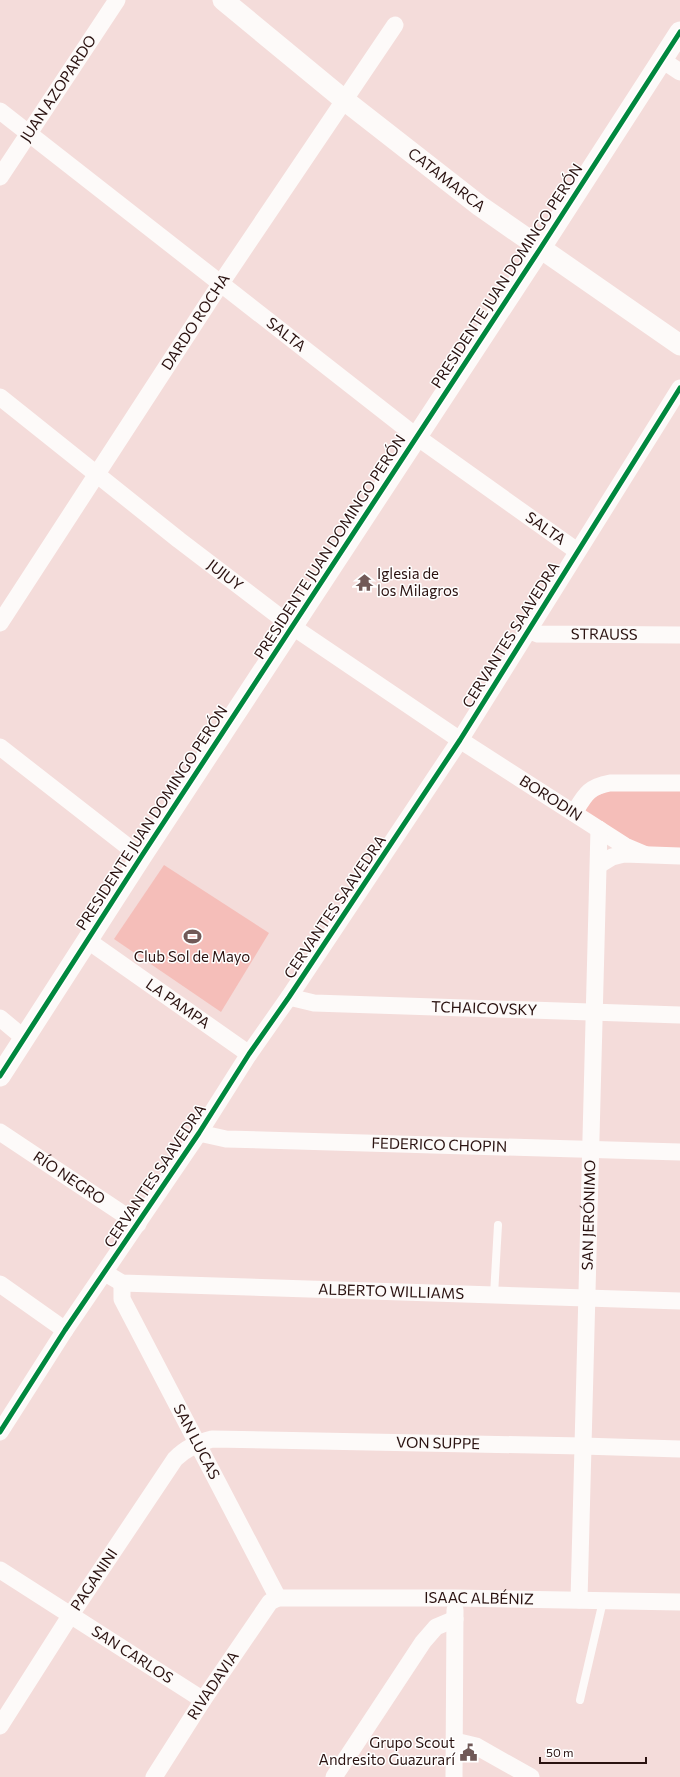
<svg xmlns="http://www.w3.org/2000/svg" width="680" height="1777" font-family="Commissioner,sans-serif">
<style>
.green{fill:#f5beb9}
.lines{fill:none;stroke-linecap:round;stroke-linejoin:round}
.service{stroke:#fdfaf9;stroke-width:8}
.minor{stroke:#fdfaf9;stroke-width:17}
.tertiary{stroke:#fdfaf9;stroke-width:21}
.cycleway-casing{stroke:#fff;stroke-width:8}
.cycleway{stroke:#00873e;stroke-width:5}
.labels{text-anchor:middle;stroke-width:3;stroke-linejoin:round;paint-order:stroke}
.street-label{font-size:15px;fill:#2a1210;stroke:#fff}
.poi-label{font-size:15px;fill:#2a1210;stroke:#fff;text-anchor:start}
</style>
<rect width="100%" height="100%" fill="#f4dcda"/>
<g class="green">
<path d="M610,790H680V848H653L638,844L585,814L588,800Z"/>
<path d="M164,865L269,933L221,1012L114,939Z"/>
</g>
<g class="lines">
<g class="service">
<path d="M494,1295L498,1225"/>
<path d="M580,1700L603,1601"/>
</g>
<g class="minor">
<path d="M662,60L680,72"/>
<path id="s1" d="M0,111L417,437L577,551"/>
<path id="s2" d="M0,177L117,0"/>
<path id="s3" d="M0,397L179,540L293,627L460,740L625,846L644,854"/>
<path id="s4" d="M0,623L221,283L395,25"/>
<path id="s5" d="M528,630L538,634L680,635"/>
<path d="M0,747L141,857"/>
<path d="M574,813C585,795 588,787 610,783H680"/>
<path d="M599,865L612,857L624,854L680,856"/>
<path id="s6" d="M87,940L249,1054"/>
<path id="s7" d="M289,997L314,1003L680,1015"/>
<path d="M0,1018L24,1038"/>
<path id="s8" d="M0,1132L138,1224"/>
<path id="s9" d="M199,1133L226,1139L680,1152"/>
<path id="s10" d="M105,1273L122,1283L680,1301"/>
<path id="s11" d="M122,1283V1299L278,1598"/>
<path d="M0,1284L65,1330"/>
<path d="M0,1432L65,1330L199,1133L249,1054L289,997L460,740L680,388"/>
<path id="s12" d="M0,1570L203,1700"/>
<path id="s13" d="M579,1600L599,829"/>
<path id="s14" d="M0,1726L70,1616L175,1459C186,1448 197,1443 212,1439L582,1446L680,1449"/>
<path d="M455,1741L476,1746L531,1777"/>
<path id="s15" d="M154,1777L203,1700L270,1602L278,1598H456L680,1602"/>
<path d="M334,1777L423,1642L436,1627L455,1619"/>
<path d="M454,1777L455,1610"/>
</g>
<g class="tertiary">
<path id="s16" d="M223,0L343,99L480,206L680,345"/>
<path d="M0,1076L141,857L540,249L680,32"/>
</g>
<defs>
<g id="cycleway">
<path d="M0,1076L141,857L540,249L680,32"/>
<path d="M0,1432L65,1330L199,1133L249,1054L289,997L460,740L680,388"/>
</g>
</defs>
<use href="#cycleway" class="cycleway-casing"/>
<use href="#cycleway" class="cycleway"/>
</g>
<defs>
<symbol id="temple-bare" viewBox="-9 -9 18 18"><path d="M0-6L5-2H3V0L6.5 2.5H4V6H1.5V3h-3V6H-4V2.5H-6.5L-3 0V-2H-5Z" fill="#715957" stroke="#fff" stroke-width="2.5" paint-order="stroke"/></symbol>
<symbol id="stadium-bare" viewBox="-9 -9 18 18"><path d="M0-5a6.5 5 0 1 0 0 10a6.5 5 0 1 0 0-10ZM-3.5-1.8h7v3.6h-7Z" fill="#715957" stroke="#fff" stroke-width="2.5" paint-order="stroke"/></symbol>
<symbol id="civic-bare" viewBox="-9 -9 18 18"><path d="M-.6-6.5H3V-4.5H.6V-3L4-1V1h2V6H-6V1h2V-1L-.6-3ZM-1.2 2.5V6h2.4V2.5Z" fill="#715957" stroke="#fff" stroke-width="2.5" paint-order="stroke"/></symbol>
</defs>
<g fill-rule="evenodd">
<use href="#temple-bare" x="352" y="570" width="25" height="25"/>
<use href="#stadium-bare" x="180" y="924" width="25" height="25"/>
<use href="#civic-bare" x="456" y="1740" width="25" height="25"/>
</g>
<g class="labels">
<g class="street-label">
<text dy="5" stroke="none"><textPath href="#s2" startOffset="106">JUAN AZOPARDO</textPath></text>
<text dy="5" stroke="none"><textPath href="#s16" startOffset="287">CATAMARCA</textPath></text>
<text transform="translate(507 276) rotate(-57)" y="5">PRESIDENTE JUAN DOMINGO PERÓN</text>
<text dy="5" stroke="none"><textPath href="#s4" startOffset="359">DARDO ROCHA</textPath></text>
<text dy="5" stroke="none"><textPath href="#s1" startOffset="363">SALTA</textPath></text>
<text dy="5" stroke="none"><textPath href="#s1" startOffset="687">SALTA</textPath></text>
<text transform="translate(330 547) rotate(-57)" y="5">PRESIDENTE JUAN DOMINGO PERÓN</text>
<text dy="5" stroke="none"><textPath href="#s3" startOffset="287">JUJUY</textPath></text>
<text transform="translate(511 635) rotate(-58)" y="5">CERVANTES SAAVEDRA</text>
<text dy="5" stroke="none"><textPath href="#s5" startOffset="77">STRAUSS</textPath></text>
<text dy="5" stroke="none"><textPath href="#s3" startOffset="682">BORODIN</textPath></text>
<text transform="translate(152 818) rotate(-57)" y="5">PRESIDENTE JUAN DOMINGO PERÓN</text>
<text transform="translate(335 907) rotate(-56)" y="5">CERVANTES SAAVEDRA</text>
<text dy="5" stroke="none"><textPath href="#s6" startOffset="111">LA PAMPA</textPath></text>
<text dy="5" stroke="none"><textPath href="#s7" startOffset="196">TCHAICOVSKY</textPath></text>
<text dy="5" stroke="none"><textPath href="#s9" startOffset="241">FEDERICO CHOPIN</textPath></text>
<text transform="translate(155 1176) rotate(-56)" y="5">CERVANTES SAAVEDRA</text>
<text dy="5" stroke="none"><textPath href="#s8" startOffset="83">RÍO NEGRO</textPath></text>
<text dy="5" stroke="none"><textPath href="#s13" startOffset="385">SAN JERÓNIMO</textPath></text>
<text dy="5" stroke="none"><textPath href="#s10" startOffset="289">ALBERTO WILLIAMS</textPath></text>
<text dy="5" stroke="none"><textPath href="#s11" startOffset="177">SAN LUCAS</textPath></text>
<text dy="5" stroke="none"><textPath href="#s14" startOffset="588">VON SUPPE</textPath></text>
<text dy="5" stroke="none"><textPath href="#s14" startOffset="174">PAGANINI</textPath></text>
<text dy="5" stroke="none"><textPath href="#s15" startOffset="420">ISAAC ALBÉNIZ</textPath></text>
<text dy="5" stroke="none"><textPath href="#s12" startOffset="157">SAN CARLOS</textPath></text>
<text dy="5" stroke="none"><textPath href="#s15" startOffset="109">RIVADAVIA</textPath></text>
</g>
<g class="poi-label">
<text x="377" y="579">Iglesia de<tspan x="377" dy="17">los Milagros</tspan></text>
<text x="192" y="962" text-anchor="middle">Club Sol de Mayo</text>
<text x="455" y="1748" text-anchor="end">Grupo Scout<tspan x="455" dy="17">Andresito Guazurarí</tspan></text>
</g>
</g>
<path d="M540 1757v6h106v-6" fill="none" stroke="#2a1210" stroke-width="2"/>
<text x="546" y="1757" font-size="12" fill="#2a1210" stroke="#ffffff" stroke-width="3" paint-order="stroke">50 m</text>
</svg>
